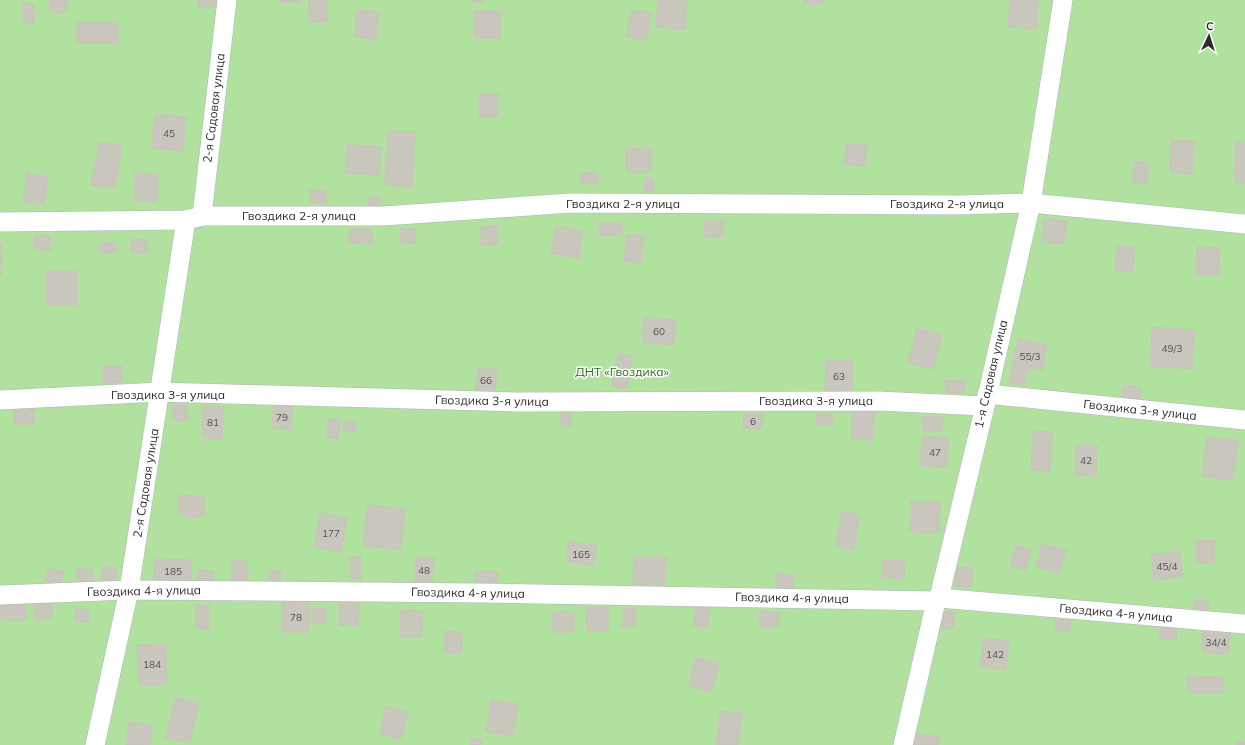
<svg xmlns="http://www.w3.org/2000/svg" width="1245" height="745" font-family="Mulish,sans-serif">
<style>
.green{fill:#b1e19e}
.building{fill:#c9c6bd;stroke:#c9c4b9}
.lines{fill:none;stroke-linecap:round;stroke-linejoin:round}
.minor-casing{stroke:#b2b4bf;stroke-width:20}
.minor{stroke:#fff;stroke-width:19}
.labels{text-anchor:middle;stroke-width:3;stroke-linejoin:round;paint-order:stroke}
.number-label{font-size:10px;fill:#535250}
.street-label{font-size:12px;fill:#2c2c2c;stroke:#fff}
.park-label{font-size:12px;fill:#28681d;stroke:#fff}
</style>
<rect width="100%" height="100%" fill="#ede8df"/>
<rect class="green" x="0" y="0" width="1245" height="745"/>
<g class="building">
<path d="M50,0H67L66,12H49Z"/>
<rect x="198" y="0" width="17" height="7"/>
<rect x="279" y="0" width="21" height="2"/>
<rect x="309" y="0" width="18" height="22"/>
<rect x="471" y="0" width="12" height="2"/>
<path d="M658,0L687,1L685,29L656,27Z"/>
<rect x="803" y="0" width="20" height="4"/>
<path d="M1010,0H1038L1036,29L1008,27Z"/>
<path d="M23,3L34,4V23H22Z"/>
<path d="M357,10L379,12L377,39L355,37Z"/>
<path d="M631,10L651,13L646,40L626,37Z"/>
<rect x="474" y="11" width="26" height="27"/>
<rect x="77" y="22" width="41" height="21"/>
<rect x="479" y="94" width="19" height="23"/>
<path d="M155,114L186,117L183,151L152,148Z"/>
<path d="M388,131L415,132L412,187L385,185Z"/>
<path d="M1171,140L1194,141L1192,174L1170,172Z"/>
<path d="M1236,141L1245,142V183L1234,182Z"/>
<path d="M99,142L122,146L114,189L91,185Z"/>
<path d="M846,144L867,145L865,166L844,164Z"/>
<path d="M347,145L381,147L379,175L345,173Z"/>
<path d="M651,148V172H627L626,149Z"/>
<path d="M1134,162L1148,163L1147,184L1132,183Z"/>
<path d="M581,172L598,173L597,184L580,183Z"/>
<path d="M27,173L48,177L44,205L23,202Z"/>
<path d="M135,173L158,174L157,202L134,201Z"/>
<rect x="645" y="178" width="9" height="13"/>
<path d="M310,190H326V202L311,203Z"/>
<path d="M368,197H380L379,207L368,206Z"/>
<path d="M1044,219L1067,221L1064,244L1042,242Z"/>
<path d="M705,220H724L723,237H704Z"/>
<path d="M599,222L622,223V236L599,235Z"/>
<rect x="481" y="226" width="17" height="19"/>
<path d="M556,226L583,231L579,258L551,253Z"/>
<path d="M349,229H372V244L349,243Z"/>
<path d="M400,229H415L416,243L401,244Z"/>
<path d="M627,234L644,236L641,263L624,261Z"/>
<path d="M50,235V250H34V236Z"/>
<path d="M132,239L147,240V253L131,252Z"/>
<path d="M100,242H116L115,253H100Z"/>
<path d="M0,243L2,244L1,276H0Z"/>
<path d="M1117,246L1134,247L1133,271L1115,270Z"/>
<path d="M1197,247L1220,248L1218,275L1196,274Z"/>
<rect x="46" y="271" width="31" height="34"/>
<path d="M644,317L676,320L674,345L642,342Z"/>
<path d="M1152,327L1195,330L1192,369L1150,366Z"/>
<path d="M917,328L942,335L933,369L908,362Z"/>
<path d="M1018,339L1047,345L1042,370L1028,368L1025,386L1009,383Z"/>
<path d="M619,353L633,357L626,389L611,386Z"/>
<path d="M826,360L853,361L852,392L825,390Z"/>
<path d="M103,366H122V382L103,383Z"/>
<path d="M478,368L498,370L495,392L475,390Z"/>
<path d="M964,380L965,392L946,393L945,381Z"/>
<path d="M1123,386L1141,387L1139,403L1121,402Z"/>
<path d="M274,404L293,406L291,430L272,428Z"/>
<path d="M173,405H187V421L173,420Z"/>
<path d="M203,406L224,407L222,439L202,438Z"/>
<rect x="14" y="407" width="20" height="17"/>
<path d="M853,410L875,411L873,440L851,439Z"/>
<rect x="560" y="413" width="11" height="13"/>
<path d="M744,413L763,414L762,429L743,428Z"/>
<path d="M817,414H833V425L817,426Z"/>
<path d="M922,416L943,417L942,431L922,430Z"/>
<path d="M329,418L340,420L338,439L326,437Z"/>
<path d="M344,421H356L355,432L344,431Z"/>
<path d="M1033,431L1052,432L1050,471L1031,470Z"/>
<path d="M923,436L949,438L946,468L920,465Z"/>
<path d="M1207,437L1238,441L1233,480L1202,476Z"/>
<path d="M1076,445H1097L1096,476L1075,475Z"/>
<path d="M179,495L205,497L204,517L178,515Z"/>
<path d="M911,501L940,502L939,533L910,532Z"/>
<path d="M367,505L405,509L401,549L363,546Z"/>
<path d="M842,512L860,515L854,550L836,546Z"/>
<path d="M320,513L347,518L341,552L314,547Z"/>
<path d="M1196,540L1215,541L1214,563H1196Z"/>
<path d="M569,541L597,546L593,566L566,561Z"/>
<path d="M1042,544L1066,550L1059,574L1036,567Z"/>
<path d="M1016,545L1032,549L1026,570L1010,566Z"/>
<path d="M1180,552L1183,577L1154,580L1151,554Z"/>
<rect x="350" y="557" width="11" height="22"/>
<path d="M416,557L434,558L432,584L414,583Z"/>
<path d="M634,557H666L665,584H633Z"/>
<path d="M155,559L192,560L191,583L154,581Z"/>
<path d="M232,560L248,562L247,583L231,582Z"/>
<path d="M883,560L905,561L904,578H882Z"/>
<path d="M103,566L117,568L115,583L101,581Z"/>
<path d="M957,567L973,568L972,587L955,586Z"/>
<path d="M47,569L63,570L61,585L45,583Z"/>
<path d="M77,569H93V582L77,581Z"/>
<path d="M198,570L214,571L213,584L197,583Z"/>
<path d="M269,570H281L280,584H269Z"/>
<path d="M475,571L498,572L497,583L475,582Z"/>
<path d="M776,573L794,575L793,588L776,587Z"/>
<path d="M340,598L359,599L358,626L339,625Z"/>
<path d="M1194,600L1209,601L1208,614L1193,612Z"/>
<rect x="282" y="602" width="27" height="30"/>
<path d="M1,603L26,604V620H1Z"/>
<path d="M34,603H52V618L35,619Z"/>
<rect x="196" y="605" width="13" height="24"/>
<path d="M696,606L710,608L707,627L693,625Z"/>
<path d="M587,607L609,608L608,632L586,630Z"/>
<path d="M624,608L636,609L634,627L622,626Z"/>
<path d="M75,609L89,610V622H75Z"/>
<rect x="312" y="609" width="14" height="14"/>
<path d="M401,610L423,611L422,637L400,636Z"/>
<path d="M760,611L779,612V627L759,626Z"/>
<rect x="552" y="612" width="22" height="20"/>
<path d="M943,612L955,613L953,629L941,628Z"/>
<path d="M1056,616H1070V632L1055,631Z"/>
<path d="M1161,624L1177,626L1176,640L1159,638Z"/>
<path d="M1203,630L1230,631L1228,654L1202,652Z"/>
<path d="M445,631L462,632L461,653L444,652Z"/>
<path d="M983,638L1009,641L1006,670L980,667Z"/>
<path d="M166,644L167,684L139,685L137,645Z"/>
<path d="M695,657L719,663L712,692L689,686Z"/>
<path d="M1187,676L1223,677V693L1187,692Z"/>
<path d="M175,697L199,703L190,743L166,738Z"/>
<path d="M491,700L518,704L513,736L486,732Z"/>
<path d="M386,706L408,712L401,739L380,734Z"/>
<path d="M720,711L742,713L738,745H716Z"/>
<path d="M129,722L153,725L150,745H126Z"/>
<path d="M914,733L940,737L938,745H912Z"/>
<path d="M471,738L482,740L481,745H470Z"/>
<rect x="1237" y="742" width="8" height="3"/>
</g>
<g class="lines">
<defs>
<g id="minor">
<path d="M202,216L227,0"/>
<path d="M0,222L186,220L202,216H384L571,203L958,205L1031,203L1245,224"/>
<path d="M987,394L1245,420"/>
<path d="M0,400L160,392L518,402L878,401L985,406"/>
<path d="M0,595L129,590L482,593L936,601"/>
<path d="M939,598L1245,624"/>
<path d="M95,745L129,590L186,220"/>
<path d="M903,745L936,601L939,598L985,406L1031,203L1063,0"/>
</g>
</defs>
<use href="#minor" class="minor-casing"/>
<use href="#minor" class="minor"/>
</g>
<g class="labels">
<g class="number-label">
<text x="169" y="137">45</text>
<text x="659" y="335">60</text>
<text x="1172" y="352">49/3</text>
<text x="1030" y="360">55/3</text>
<text x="839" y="380">63</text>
<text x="486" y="384">66</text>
<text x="282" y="421">79</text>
<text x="753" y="425">6</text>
<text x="213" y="426">81</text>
<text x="935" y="456">47</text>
<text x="1086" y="464">42</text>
<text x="331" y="537">177</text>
<text x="581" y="558">165</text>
<text x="1167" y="570">45/4</text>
<text x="424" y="574">48</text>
<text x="173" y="575">185</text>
<text x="296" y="621">78</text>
<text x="1216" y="646">34/4</text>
<text x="995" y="658">142</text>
<text x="152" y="668">184</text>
</g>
<g class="street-label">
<text transform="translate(214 108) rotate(-83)" y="4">2-я Садовая улица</text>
<text x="623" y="208">Гвоздика 2-я улица</text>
<text x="947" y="208">Гвоздика 2-я улица</text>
<text x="299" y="220">Гвоздика 2-я улица</text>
<text transform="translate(991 374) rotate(-77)" y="4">1-я Садовая улица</text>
<text x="168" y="399">Гвоздика 3-я улица</text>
<text transform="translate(492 401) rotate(1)" y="4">Гвоздика 3-я улица</text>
<text x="816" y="405">Гвоздика 3-я улица</text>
<text transform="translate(1140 410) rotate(6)" y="4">Гвоздика 3-я улица</text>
<text transform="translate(146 483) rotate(-81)" y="4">2-я Садовая улица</text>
<text transform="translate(144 591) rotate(-1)" y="4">Гвоздика 4-я улица</text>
<text transform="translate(468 593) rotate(1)" y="4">Гвоздика 4-я улица</text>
<text transform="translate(792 598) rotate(1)" y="4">Гвоздика 4-я улица</text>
<text transform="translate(1116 613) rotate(5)" y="4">Гвоздика 4-я улица</text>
</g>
<g class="park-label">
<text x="622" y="376">ДНТ «Гвоздика»</text>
</g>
</g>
<g transform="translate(1209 36) rotate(4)" stroke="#ffffff" stroke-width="3" paint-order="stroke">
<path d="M0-3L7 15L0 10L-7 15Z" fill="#2c2c2c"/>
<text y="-6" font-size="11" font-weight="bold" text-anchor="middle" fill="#2c2c2c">С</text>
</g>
</svg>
